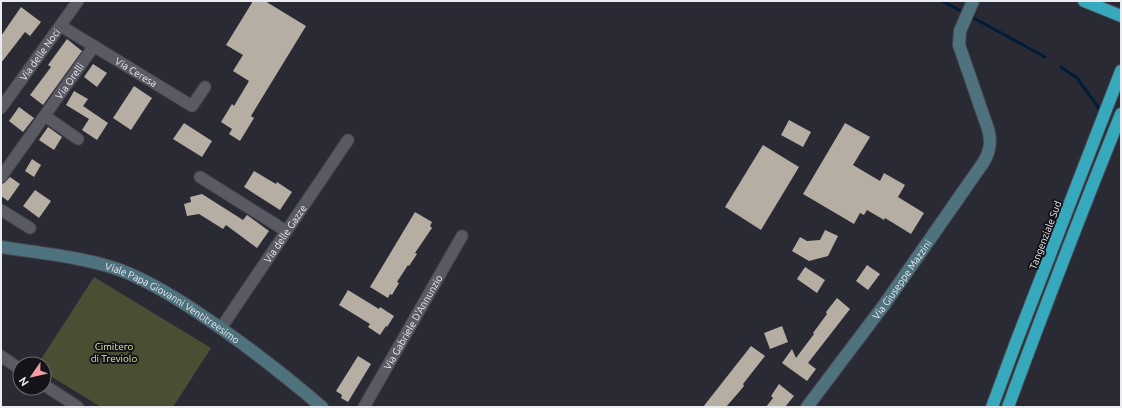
<svg xmlns="http://www.w3.org/2000/svg" width="1122" height="408" font-family="Ubuntu,sans-serif">
<style>
.green{fill:#4c4e34}
.lines{fill:none;stroke-linecap:round;stroke-linejoin:round}
.stream{stroke:#001d38;stroke-width:3}
.building{fill:#b6ada3}
.street-casing{stroke:#47474f;stroke-width:13}
.secondary-casing{stroke:#47474f;stroke-width:14}
.highway-casing{stroke:#47474f;stroke-width:14}
.street{stroke:#5a5a65;stroke-width:11}
.secondary{stroke:#4f727f;stroke-width:12}
.highway{stroke:#36a9bc;stroke-width:12}
.labels{text-anchor:middle;stroke-width:4;stroke-linejoin:round;paint-order:stroke}
.street-label{font-size:10px;fill:#ebebf2;stroke:#131318}
.park-label{font-size:10px;fill:#e1e89e;stroke:#131318}
</style>
<rect width="100%" height="100%" fill="#2a2a34"/>
<path class="green" d="M94,277L211,348L173,407H101L44,372V364H38Z"/>
<g class="lines">
<g class="stream">
<path d="M942,1L965,13"/>
<path d="M970,16L1045,57"/>
<path d="M1061,67L1077,78L1101,111"/>
</g>
</g>
<g class="building">
<path d="M253,1H265L306,26L251,116L254,118L240,141L229,134L232,129L221,122L232,104L234,106L249,81L233,71L243,55L226,45Z"/>
<path d="M21,7L41,22L30,36L25,32L1,63V36Z"/>
<path d="M67,39L82,51L43,105L30,95L51,67L48,65Z"/>
<path d="M93,64L107,73L97,87L84,77Z"/>
<path d="M134,86L152,98L131,130L113,118Z"/>
<path d="M74,91L88,99L83,106L108,123L97,140L82,130L89,119L66,105Z"/>
<path d="M19,107L34,118L23,132L9,121Z"/>
<path d="M789,120L811,132L803,147L781,135Z"/>
<path d="M184,123L212,141L202,157L173,139Z"/>
<path d="M845,123L870,137L853,165L880,181L884,173L905,185L898,197L924,213L911,234L885,218L884,220L867,210L864,215L860,213L854,224L803,194Z"/>
<path d="M48,127L62,137L54,150L39,140Z"/>
<path d="M763,145L799,167L761,230L725,207Z"/>
<path d="M32,159L41,165L34,177L25,171Z"/>
<path d="M254,171L276,184L277,182L292,192L280,210L244,187Z"/>
<path d="M10,177L20,184L8,201L1,196V184L4,183Z"/>
<path d="M35,190L51,201L39,218L23,206Z"/>
<path d="M202,194L243,220L247,215L269,231L257,248L226,225L223,229L199,214L187,216L184,204L191,202L190,197Z"/>
<path d="M415,212L432,222L430,226L432,228L415,253L417,254L409,266L408,265L397,282L399,283L392,295L390,294L388,298L370,287Z"/>
<path d="M825,230L838,236L828,256L809,261L792,251L800,237L807,241L820,240Z"/>
<path d="M867,265L880,274L868,290L856,281Z"/>
<path d="M805,267L825,280L817,293L797,279Z"/>
<path d="M348,290L379,309L380,307L394,316L387,327L386,326L380,335L368,327L370,324L339,305Z"/>
<path d="M837,298L850,309L808,363L816,369L807,381L782,363L792,349L796,358L814,334L813,333L827,314L826,312Z"/>
<path d="M782,326L788,342L770,349L764,333Z"/>
<path d="M751,346L765,356L743,384L744,386L739,392L726,407H703Z"/>
<path d="M358,356L371,364L348,402L341,398L342,395L336,391Z"/>
<path d="M779,384L794,396L785,407H766L773,398L771,396Z"/>
</g>
<g class="lines">
<defs>
<g id="street">
<path id="s1" d="M61,26L192,106L205,87"/>
<path id="s2" d="M1,108L78,1"/>
<path d="M45,116L78,139"/>
<path id="s3" d="M1,177L94,46"/>
<path d="M200,177L286,231"/>
<path d="M1,210L30,228"/>
<path id="s4" d="M221,328L348,140"/>
<path d="M1,356L20,369"/>
<path d="M44,385L78,407"/>
<path id="s5" d="M364,407L462,236"/>
</g>
<g id="secondary">
<path id="s6" d="M1,247C39,253 84,257 120,270C147,280 173,296 197,312C241,341 282,373 322,407"/>
<path id="s7" d="M807,407L884,305L983,163C990,152 992,142 988,129L959,45L960,31L973,1"/>
</g>
<g id="highway">
<path d="M1084,1L1121,16"/>
<path d="M992,407L1015,345L1121,71"/>
<path d="M1008,407C1044,309 1082,211 1121,114"/>
</g>
</defs>
<use href="#street" class="street-casing"/>
<use href="#secondary" class="secondary-casing"/>
<use href="#highway" class="highway-casing"/>
<use href="#street" class="street"/>
<use href="#secondary" class="secondary"/>
<use href="#highway" class="highway"/>
</g>
<g class="labels">
<g class="street-label">
<text dy="4" stroke="none"><textPath href="#s2" startOffset="66">Via delle Noci</textPath></text>
<text dy="4" stroke="none"><textPath href="#s1" startOffset="88">Via Ceresa</textPath></text>
<text dy="4" stroke="none"><textPath href="#s3" startOffset="118">Via Orelli</textPath></text>
<text dy="4" stroke="none"><textPath href="#s4" startOffset="114">Via delle Gazze</textPath></text>
<text transform="translate(1045 235) rotate(-69)" y="4">Tangenziale Sud</text>
<text dy="4" stroke="none"><textPath href="#s7" startOffset="159">Via Giuseppe Mazzini</textPath></text>
<text dy="4" stroke="none"><textPath href="#s6" startOffset="183">Viale Papa Giovanni Ventitreesimo</textPath></text>
<text dy="4" stroke="none"><textPath href="#s5" startOffset="98">Via Gabriele D'Annunzio</textPath></text>
</g>
<g class="park-label">
<text x="114" y="350">Cimitero<tspan x="114" dy="12">di Treviolo</tspan></text>
</g>
</g>
<rect width="1122" height="408" fill="none" stroke="#ebebf2" stroke-width="4"/>
<g transform="translate(32 376) rotate(236)"><circle r="19" fill="#131318" stroke="#69696f"/>
<path d="M0-3L7 15L0 10L-7 15Z" fill="#f49aa5"/>
<text y="-6" font-size="11" font-weight="bold" text-anchor="middle" fill="#ebebf2">N</text>
</g>
</svg>
